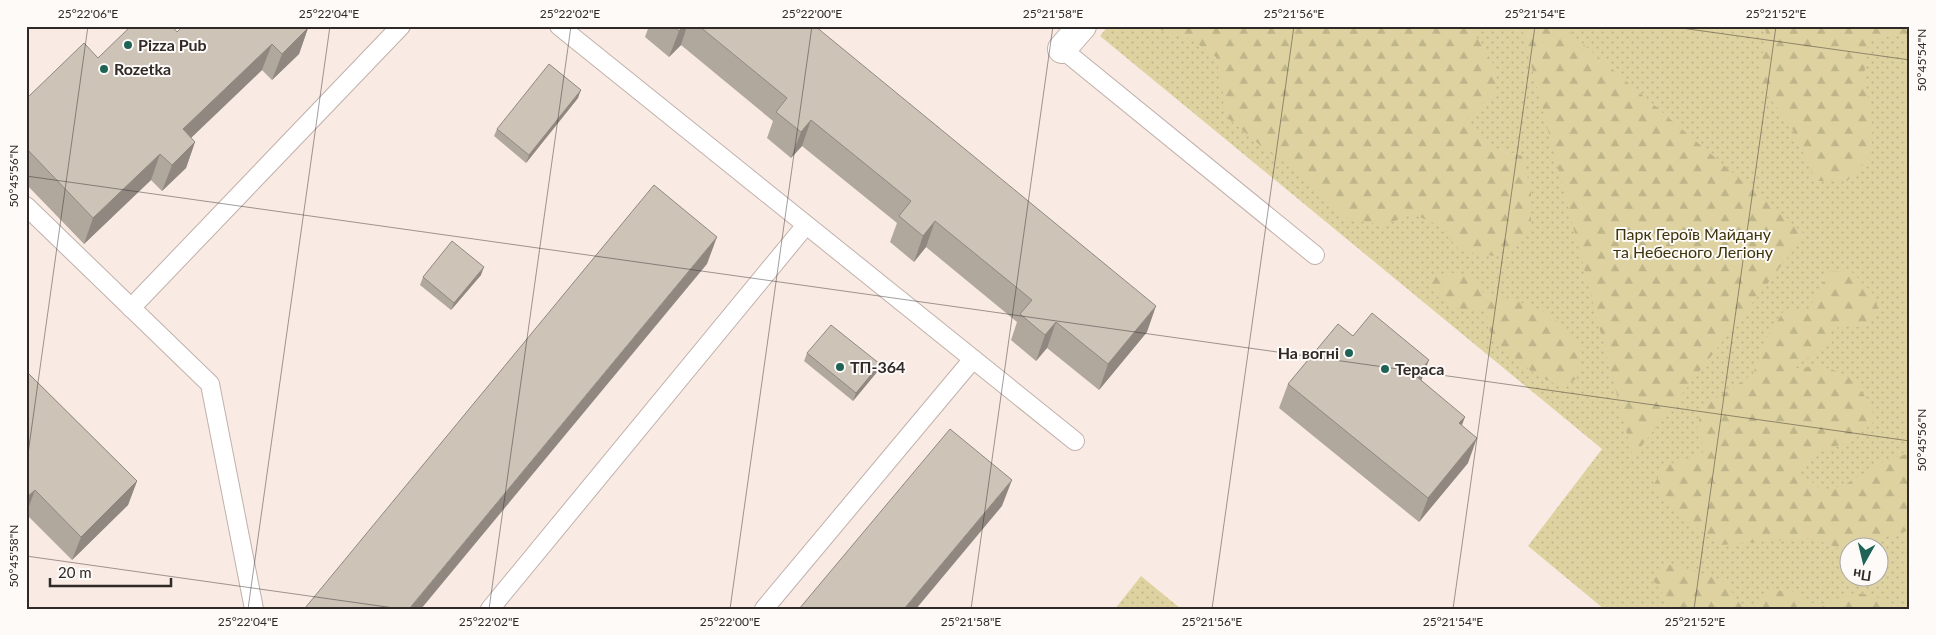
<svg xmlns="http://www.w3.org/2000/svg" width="1936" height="635" font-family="Lato,sans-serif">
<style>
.grass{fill:url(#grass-dots);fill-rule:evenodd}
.forest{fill:url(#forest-firs)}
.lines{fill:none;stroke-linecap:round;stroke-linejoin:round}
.service-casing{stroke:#c0b1ab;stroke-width:20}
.minor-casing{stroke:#c0b1ab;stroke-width:30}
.service{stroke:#fff;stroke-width:18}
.minor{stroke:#fff;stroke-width:28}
.wall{fill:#b0a89d}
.shaded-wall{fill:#908880}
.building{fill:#cdc3b7;stroke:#908880}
.ticks{fill:none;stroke:#2f2927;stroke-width:1;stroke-opacity:0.45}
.poi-dot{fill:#1e6355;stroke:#fdfaf8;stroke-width:2}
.labels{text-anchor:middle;stroke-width:4;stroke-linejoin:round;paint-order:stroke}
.poi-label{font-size:16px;font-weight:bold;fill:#2f2927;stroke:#fdfaf8;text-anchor:start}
.park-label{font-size:16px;fill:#3c340a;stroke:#fdfaf8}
.neatline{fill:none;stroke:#2f2927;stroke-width:2}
.ticks-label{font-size:12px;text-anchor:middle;fill:#2f2927}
</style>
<defs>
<pattern id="grass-dots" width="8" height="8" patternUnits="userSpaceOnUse" patternTransform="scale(1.25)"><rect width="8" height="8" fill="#ded3a0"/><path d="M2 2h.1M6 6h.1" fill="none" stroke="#bfb58a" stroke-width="1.8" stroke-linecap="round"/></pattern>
<pattern id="forest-firs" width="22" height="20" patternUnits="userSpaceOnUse" patternTransform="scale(1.25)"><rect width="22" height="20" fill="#ded3a0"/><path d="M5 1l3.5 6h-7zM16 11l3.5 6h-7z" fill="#bfb58a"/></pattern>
</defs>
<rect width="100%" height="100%" fill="#f9eae3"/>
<g class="grass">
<path d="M1108,26H1910V609H1604L1528,546L1602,449L1100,36ZM1848,548H1878V578H1848Z"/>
<path d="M1141,576L1181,609H1115Z"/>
</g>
<g class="forest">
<path d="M1160,26H1467L1472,30L1497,70L1496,91L1464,122L1492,147L1522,156L1531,190V234L1495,256L1460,251L1438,225L1413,214L1384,225L1345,218L1302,174L1267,151L1224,115L1223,91L1216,57L1191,39L1161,30Z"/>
<path d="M1521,26H1562L1805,235L1633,457Z"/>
<path d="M1765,26H1910V36L1907,34L1869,40L1864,75L1873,128L1871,156L1847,181H1816L1790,124L1758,83L1766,33Z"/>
<path d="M1830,271H1851L1876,297L1878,315L1857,327L1840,326L1830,332L1832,344L1823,347L1792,369C1801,369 1811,366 1820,367C1854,372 1865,392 1876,420L1852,440L1816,454L1797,470L1824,492L1846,484L1884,461L1910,453V530L1841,549L1811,538L1721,545L1672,510L1654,484L1665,466L1707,451L1696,433L1702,408L1753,374L1766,339L1783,312L1808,310Z"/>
<path d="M1449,272L1471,277L1482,292C1511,298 1549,308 1569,332C1574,338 1578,345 1582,352L1576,379L1562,387L1536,375L1494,341L1485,320L1491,312L1455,308L1434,294L1429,278Z"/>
<path d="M1664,563L1699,572L1726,583L1743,608L1751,606L1771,590L1794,592L1820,608C1848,592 1859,589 1888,602L1889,609H1682L1668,601L1653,580Z"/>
</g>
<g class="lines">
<defs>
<g id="service">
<path d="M559,26L1075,441"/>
<path d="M1062,49L1315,255"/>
<path d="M26,206L210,384L254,609"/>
<path d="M131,308L401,26"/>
<path d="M490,609L806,225"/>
<path d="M764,609L973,359"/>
</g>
<path id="minor" d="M1062,49L1082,26"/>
</defs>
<use href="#service" class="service-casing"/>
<use href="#minor" class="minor-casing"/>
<use href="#service" class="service"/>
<use href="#minor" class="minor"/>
</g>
<g class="wall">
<path d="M183,26H308L307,27L308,28L299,54L272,80L262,70L191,138L195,142L186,168L162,191L151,180L84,244L26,184V99L98,58L177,32Z"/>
<path d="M649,26H815L1147,332L1099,390L1047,348L1036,361L1011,340L1017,322L926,247L914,262L890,242L897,223L802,146L791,158L767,138L773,121L681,45L669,57L645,37Z"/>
<path d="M578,98L526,163L494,136L497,129Z"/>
<path d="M481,275L451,310L420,285L423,277Z"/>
<path d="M1353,336L1421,381L1462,426L1468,463L1419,522L1279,408L1288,384Z"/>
<path d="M807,353L880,364L877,372L853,401L804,361Z"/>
<path d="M26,371L137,481L128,505L72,560L26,514Z"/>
</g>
<g class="shaded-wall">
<path d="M684,26H687L681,45L669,57L679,31Z"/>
<path d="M308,28L299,54L272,80L282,54Z"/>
<path d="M272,44L262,70L173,155L183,129Z"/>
<path d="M581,90L578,98L526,163L529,155Z"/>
<path d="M811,120L802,146L791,158L801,132Z"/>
<path d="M195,142L186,168L162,191L172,165Z"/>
<path d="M160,154L151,180L84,244L93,218Z"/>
<path d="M935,221L926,247L914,262L923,236Z"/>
<path d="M717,237L707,264L421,609H409Z"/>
<path d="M484,267L481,275L451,310L454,303Z"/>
<path d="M1156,306L1147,332L1099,390L1108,364Z"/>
<path d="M1056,322L1047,348L1036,361L1045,335Z"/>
<path d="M1429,360L1420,384L1416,376Z"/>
<path d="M880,364L877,372L853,401L856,393Z"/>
<path d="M1465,417L1456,441L1459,423Z"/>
<path d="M1477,438L1468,463L1419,522L1428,498Z"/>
<path d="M1012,480L1002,506L916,609H904Z"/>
<path d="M137,481L128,505L72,560L81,537Z"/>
<path d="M35,490L26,514V498Z"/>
</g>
<g class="building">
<path d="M131,26H172L177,32L183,26H306L308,28L282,54L272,44L183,129L195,142L172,165L160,154L93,218L26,148V99L84,43L98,58Z"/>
<path d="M673,26H684L679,31Z"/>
<path d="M699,26H815L1156,306L1108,364L1056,322L1045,335L1020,314L1032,300L935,221L923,236L899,216L911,201L811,120L801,132L776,112L787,98Z"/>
<path d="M549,64L581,90L529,155L497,129Z"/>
<path d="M654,185L717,237L409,609H306L305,608Z"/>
<path d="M452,241L484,267L454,303L423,277Z"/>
<path d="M1372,313L1429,360L1416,376L1465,417L1459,423L1477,438L1428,498L1288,384L1338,324L1353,336Z"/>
<path d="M831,325L880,364L856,393L807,353Z"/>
<path d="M26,371L137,481L81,537L35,490L26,498Z"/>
<path d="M950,429L1012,480L904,609H799Z"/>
</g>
<path class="ticks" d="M1667,26L1910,60M26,176L1910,441M26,468L88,26M26,556L401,609M248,609L330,26M489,609L571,26M730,609L812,26M971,609L1053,26M1212,609L1294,26M1453,609L1535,26M1694,609L1776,26"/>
<g class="poi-dot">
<circle cx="128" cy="45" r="5"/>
<circle cx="104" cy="69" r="5"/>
<circle cx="1349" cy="353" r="5"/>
<circle cx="840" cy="367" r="5"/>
<circle cx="1385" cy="369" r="5"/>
</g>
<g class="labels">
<g class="poi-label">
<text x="138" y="51">Pizza Pub</text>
<text x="114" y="75">Rozetka</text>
<text x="1339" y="359" text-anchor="end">На вогні</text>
<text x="850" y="373">ТП-364</text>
<text x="1395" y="375">Тераса</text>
</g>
<g class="park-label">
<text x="1693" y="240">Парк Героїв Майдану<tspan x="1693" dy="18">та Небесного Легіону</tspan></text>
</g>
</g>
<rect width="1936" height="635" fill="none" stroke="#fdfaf8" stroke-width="55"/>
<g transform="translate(1864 562) rotate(188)"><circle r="24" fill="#fdfaf8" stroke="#aba6a4"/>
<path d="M0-4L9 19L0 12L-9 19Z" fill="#1e6355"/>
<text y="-8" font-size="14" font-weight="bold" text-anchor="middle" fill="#2f2927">Пн</text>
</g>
<path d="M50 578v8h121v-8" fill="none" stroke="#2f2927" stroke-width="2.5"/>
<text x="58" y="578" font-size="15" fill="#2f2927" stroke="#fdfaf8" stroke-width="4" paint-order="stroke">20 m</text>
<rect x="28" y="28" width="1880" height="580" class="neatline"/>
<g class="ticks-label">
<text x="88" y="18">25°22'06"E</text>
<text x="329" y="18">25°22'04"E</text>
<text x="570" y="18">25°22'02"E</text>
<text x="812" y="18">25°22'00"E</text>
<text x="1053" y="18">25°21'58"E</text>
<text x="1294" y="18">25°21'56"E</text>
<text x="1535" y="18">25°21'54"E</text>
<text x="1776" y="18">25°21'52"E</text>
<text transform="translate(1922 60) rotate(-90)" y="4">50°45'54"N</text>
<text transform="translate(14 176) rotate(-90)" y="4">50°45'56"N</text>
<text transform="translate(1922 440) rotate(-90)" y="4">50°45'56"N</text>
<text transform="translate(14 556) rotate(-90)" y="4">50°45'58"N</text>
<text x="248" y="626">25°22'04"E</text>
<text x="489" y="626">25°22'02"E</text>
<text x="730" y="626">25°22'00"E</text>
<text x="971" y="626">25°21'58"E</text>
<text x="1212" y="626">25°21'56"E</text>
<text x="1453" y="626">25°21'54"E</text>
<text x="1695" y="626">25°21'52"E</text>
</g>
</svg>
